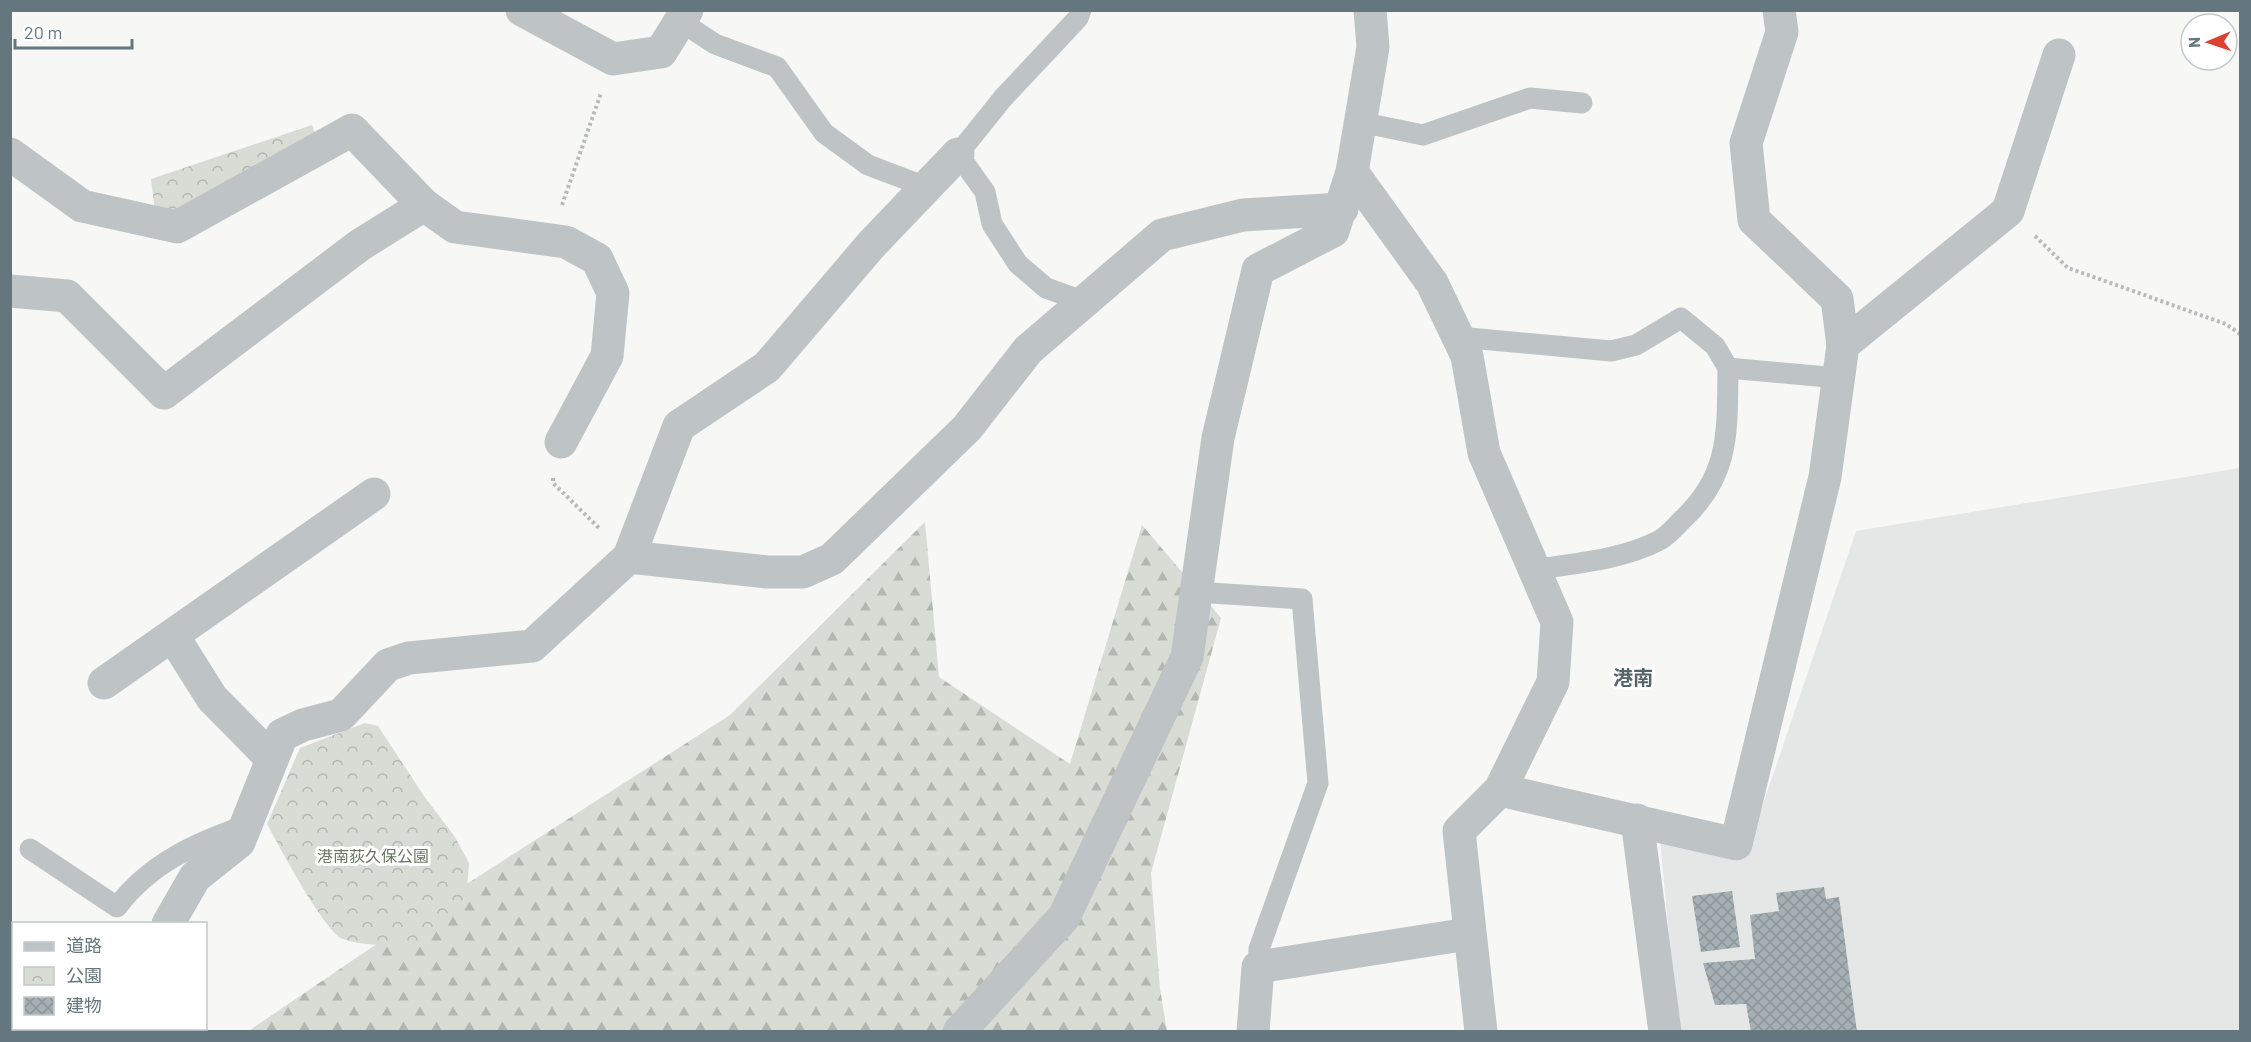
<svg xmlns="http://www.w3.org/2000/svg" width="2251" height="1042" font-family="Barlow,'Noto Sans JP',sans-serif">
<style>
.built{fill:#e5e7e6}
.forest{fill:url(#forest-firs)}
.park{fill:url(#park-crowns)}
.building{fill:url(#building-cross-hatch)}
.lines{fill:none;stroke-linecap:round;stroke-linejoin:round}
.path{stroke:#b7bbbd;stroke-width:4;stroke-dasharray:3 3;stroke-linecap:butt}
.lane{stroke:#bec4c6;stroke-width:21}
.street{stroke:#bec4c6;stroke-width:33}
.labels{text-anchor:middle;stroke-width:6;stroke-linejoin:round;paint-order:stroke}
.park-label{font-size:16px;fill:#697762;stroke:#fff}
.quarter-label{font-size:20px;font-weight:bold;fill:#55636a;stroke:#fff}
</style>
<defs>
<pattern id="forest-firs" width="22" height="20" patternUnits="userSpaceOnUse" patternTransform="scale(1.5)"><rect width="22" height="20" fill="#d8dcd4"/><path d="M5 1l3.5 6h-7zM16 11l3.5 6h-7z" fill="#b3b7b1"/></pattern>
<pattern id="park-crowns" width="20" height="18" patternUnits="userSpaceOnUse" patternTransform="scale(1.5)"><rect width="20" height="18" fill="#d8dcd4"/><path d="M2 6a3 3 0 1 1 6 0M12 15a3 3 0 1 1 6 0" fill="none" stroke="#b3b7b1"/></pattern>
<pattern id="building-cross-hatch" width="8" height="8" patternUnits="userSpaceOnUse" patternTransform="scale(1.5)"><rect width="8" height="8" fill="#a6b0b4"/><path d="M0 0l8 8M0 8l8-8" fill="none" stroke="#8b9498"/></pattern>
</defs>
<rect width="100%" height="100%" fill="#f7f7f5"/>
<path class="built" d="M2240,468V1031H1678L1660,840L1745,857L1856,531Z"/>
<path class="forest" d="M925,522L939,677L1070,764L1142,525L1221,618L1151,873L1160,989L1167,1031L247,1032L437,903L730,715Z"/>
<g class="park">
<path d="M312,125L318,141L179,217L155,211L151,179Z"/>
<path d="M365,723L378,726L424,796L455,837L469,863L466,903L422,943C397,944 368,948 343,939C325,933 279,846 267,824L300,748Z"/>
</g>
<g class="building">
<path d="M1824,887L1826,899L1839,897L1857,1032H1751L1746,1004L1715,1005L1703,963L1755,959L1750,915L1779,911L1776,893Z"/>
<path d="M1732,891L1740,947L1701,952L1692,896Z"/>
</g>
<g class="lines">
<g class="path">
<path d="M562,205L601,93"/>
<path d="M2035,236L2068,268L2226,324L2240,334"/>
<path d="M553,478V483L600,529"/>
</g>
<g class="lane">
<path d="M1081,10L1078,18L1003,98L958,154L985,192L992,224L1018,264L1046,288L1085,302"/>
<path d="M680,21L715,44L777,67L824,133L868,165L926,187"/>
<path d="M1360,122L1423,135L1530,98L1582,103"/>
<path d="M1458,337L1611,351L1636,345L1681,318L1715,346L1728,368L1838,378"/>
<path d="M1533,570C1574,563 1621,560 1658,541C1667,537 1675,527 1682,520C1731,475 1727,430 1728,368"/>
<path d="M1196,592L1302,599L1318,783L1259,949L1258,967"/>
<path d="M30,849L117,907C150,863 196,843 247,825"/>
</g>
<g class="street">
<path d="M522,10L613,59L661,52L687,10"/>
<path d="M1779,10L1782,32L1746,143L1754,220L1837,299L1843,345L2008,211L2059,55"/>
<path d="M10,154L82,206L177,227L352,130L424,205L455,227L566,242L597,259L613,293L607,356L561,442"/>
<path d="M1352,172L1432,283L1458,337L1467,356L1484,453L1557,622L1553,682L1500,790L1459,831L1481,1032"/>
<path d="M10,291L67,296L164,393L360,245L424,205"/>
<path d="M629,557L767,572H803L832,559L967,428L1028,350L1162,235L1243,215L1342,209"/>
<path d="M173,636L212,698L272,759"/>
<path d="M104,683L374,494"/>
<path d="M1500,790L1736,844L1825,477L1843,345"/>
<path d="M1637,820L1665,1032"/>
<path d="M168,924L195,877L239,842L282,735L303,725L341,715L388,665L409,658L532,646L629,557L679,426L767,367L871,245L958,154"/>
<path d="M129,1032V1028"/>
<path d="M959,1032L1064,917L1187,657L1218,438L1258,270L1333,231L1352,172L1373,47L1370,10"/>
<path d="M1253,1032L1258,967L1468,934"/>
</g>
</g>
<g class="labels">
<g class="park-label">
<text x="373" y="862">港南荻久保公園</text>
</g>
<g class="quarter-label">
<text x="1633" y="685">港南</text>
</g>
</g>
<rect width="2251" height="1042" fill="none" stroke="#64767e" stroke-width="24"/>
<rect x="12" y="922" width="195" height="108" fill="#ffffff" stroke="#c1c8cb" stroke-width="1.5"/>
<rect x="24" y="942" width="30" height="9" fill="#bec4c6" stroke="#c1c8cb" stroke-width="1.5"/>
<text x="66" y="952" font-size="18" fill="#64767e">道路</text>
<rect x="24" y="967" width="30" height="18" fill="url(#park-crowns)" stroke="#c1c8cb" stroke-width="1.5"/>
<text x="66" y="982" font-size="18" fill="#64767e">公園</text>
<rect x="24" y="997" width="30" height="18" fill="url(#building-cross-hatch)" stroke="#c1c8cb" stroke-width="1.5"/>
<text x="66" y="1012" font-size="18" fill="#64767e">建物</text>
<g transform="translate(2209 42) rotate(268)"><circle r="28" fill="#ffffff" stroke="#c1c8cb" stroke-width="1.5"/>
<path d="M0-4.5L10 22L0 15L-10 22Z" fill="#db4231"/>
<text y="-9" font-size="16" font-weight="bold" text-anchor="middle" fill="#64767e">N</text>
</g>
<path d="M15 39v9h117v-9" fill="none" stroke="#64767e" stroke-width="3"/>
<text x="24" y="39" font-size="18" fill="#64767e" stroke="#ffffff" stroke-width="4.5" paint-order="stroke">20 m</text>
</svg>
